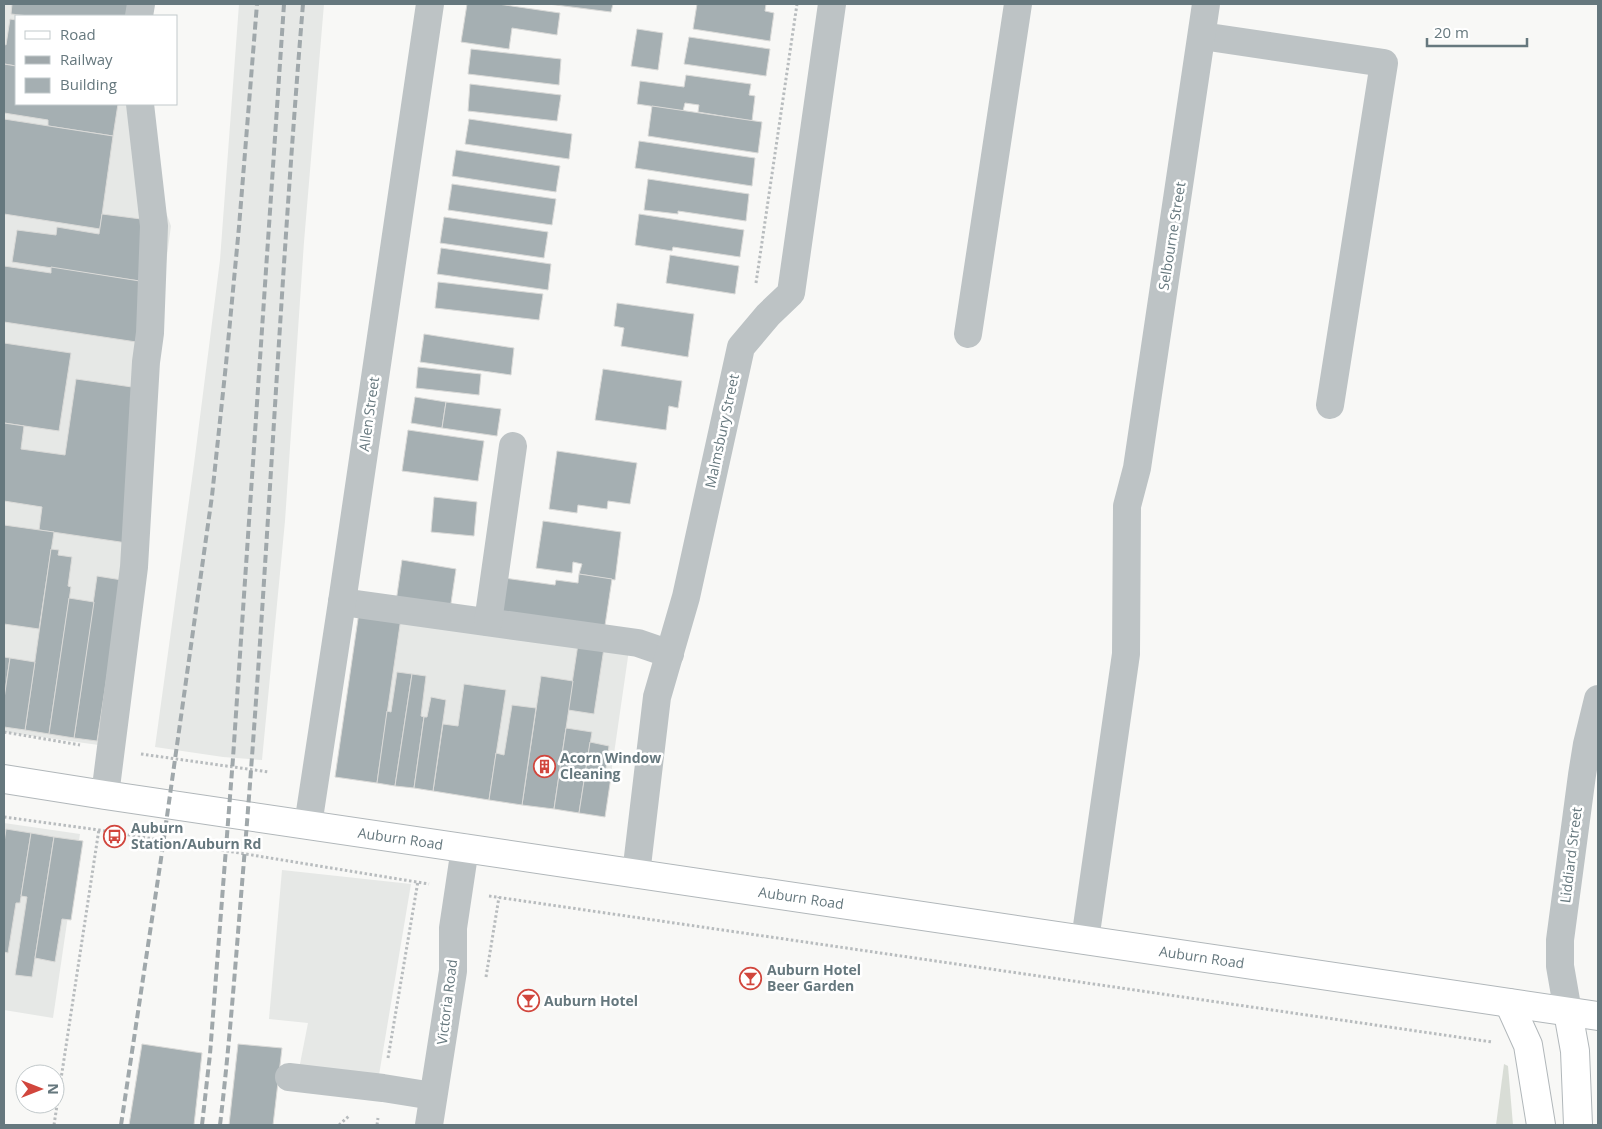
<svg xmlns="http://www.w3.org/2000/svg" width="1602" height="1129" font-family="'Open Sans',sans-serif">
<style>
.built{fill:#e6e8e6}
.green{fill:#d9ddd6}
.building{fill:#a5afb2;stroke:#dadad8}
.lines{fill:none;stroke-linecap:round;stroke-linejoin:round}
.major-casing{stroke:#b1b7ba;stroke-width:30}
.path{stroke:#b8bcbe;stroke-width:3;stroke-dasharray:2.5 2.5;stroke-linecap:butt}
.minor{stroke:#bdc3c5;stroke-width:28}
.major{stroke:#fff;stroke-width:28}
.rail{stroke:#a0a8ab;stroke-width:4;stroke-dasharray:8 4;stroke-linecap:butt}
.labels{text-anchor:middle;stroke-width:5;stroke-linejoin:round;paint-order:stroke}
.street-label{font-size:14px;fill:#66787e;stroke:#fff}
.poi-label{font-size:14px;font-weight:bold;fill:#66787e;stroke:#fff;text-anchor:start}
</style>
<rect width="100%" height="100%" fill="#f8f8f6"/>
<g class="built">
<path d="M4,4H131L129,16H16V104H126L171,226L154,352L106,746L4,732Z"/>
<path d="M239,4H324L304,242L285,521L262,760L223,757L155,747L194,464L220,260Z"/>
<path d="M362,610L629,650L605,816L338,777Z"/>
<path d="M4,823L80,834L53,1018L4,1010Z"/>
<path d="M282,870L411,884L379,1075L299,1069L308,1023L269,1019Z"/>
</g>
<path class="green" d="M1504,1064L1508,1066L1513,1125H1496Z"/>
<g class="building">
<path d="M12,4H133L131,16H29L11,14Z"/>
<path d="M467,4H498L560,13L557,35L512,28L509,49L461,42Z"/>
<path d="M548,4H613L611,12Z"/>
<path d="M697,4H766L765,11L774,13L770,41L693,29Z"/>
<path d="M10,19L16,20V66L4,64V44L6,45Z"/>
<path d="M637,29L663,33L658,70L631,66Z"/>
<path d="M689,37L770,49L766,76L684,64Z"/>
<path d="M471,49L561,59L559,85L468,74Z"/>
<path d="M4,64L16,66V104H118L113,136L48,126V120L4,113Z"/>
<path d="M686,75L751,84L749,95L755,96L752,121L698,112L699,105L685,103L683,111L637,104L640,81L684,87Z"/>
<path d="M470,84L561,95L557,121L468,111Z"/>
<path d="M652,106L762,122L758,153L648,136Z"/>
<path d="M4,119L113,136L100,229L4,214Z"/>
<path d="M469,119L572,134L569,159L465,144Z"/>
<path d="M639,141L755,158L752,186L635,168Z"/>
<path d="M456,150L560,166L556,192L452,176Z"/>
<path d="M648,179L749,194L746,221L678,211V214L644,210Z"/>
<path d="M452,184L556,199L552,225L448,210Z"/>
<path d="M102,214L149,220L146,282L12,262L17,230L56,235L57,227L99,234Z"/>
<path d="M639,214L744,230L740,257L673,247L672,251L635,245Z"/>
<path d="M444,217L548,232L544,258L440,243Z"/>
<path d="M441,248L551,264L548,290L437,274Z"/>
<path d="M670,255L739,266L735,294L666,283Z"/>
<path d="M4,266L51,273V267L146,282L143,343L4,322Z"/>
<path d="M438,282L543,294L539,320L435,308Z"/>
<path d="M617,303L694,314L688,357L621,346L624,328L614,326Z"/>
<path d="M424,334L514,348L511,375L420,362Z"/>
<path d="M4,343L71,353L59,431L4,423Z"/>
<path d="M418,367L481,374L479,395L416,388Z"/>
<path d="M603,369L682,381L678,408L669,406L666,430L595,420Z"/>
<path d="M76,379L139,388L127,543L39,530L42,507L4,501V423L24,426L21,449L65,455Z"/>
<path d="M415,397L446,402L442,428L411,423Z"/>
<path d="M446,402L501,409L497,436L442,428Z"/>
<path d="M408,430L484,441L478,481L402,471Z"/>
<path d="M557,451L637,463L630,504L608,501L607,509L578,505L577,513L549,509Z"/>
<path d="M434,497L477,502L474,536L431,532Z"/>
<path d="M543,521L621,532L615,580L579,574L582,564L573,562L572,573L536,568Z"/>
<path d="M4,525L54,532L39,629L4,624Z"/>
<path d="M51,549L59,550L58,555L72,557L68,586L71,587L49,734L25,730Z"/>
<path d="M402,560L456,569L450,610L396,602Z"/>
<path d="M579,574L612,579L604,632L500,612L504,578L555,585L556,580L578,583Z"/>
<path d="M97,576L122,580L97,741L74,738Z"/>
<path d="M69,598L94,602L74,738L49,734Z"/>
<path d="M359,612L401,618L377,783L335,777Z"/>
<path d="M578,644L604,648L594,714L568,710Z"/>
<path d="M4,657L10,658L4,699Z"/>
<path d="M10,658L35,662L25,730L4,727V699Z"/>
<path d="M397,672L412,674L395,786L377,783L387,711L391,712Z"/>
<path d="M412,674L426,676L421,716L424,717L414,788L395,786Z"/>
<path d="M541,676L573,681L554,809L522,805Z"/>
<path d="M464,684L506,690L489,800L433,791L443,724L458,726Z"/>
<path d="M431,697L446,700L433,791L414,788L424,717H427Z"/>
<path d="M512,705L536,708L522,805L489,800L496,753L504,755Z"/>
<path d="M566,728L592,732L579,813L554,809Z"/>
<path d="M590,742L609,746L605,776L611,777L605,817L579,813Z"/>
<path d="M6,829L31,833L20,903H16L8,953L4,952V843Z"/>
<path d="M31,833L54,837L32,977L15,975L27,897L21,896Z"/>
<path d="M54,837L83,841L71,920L62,919L55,962L35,958Z"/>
<path d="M142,1044L202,1053L194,1125H129Z"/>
<path d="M238,1044L282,1048L273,1125H229Z"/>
</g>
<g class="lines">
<defs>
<g id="major">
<path id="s1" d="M4,779L105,795L1598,1016"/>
<path d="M1509,1003L1528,1045L1541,1125"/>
<path d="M1568,1012L1575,1051L1578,1125"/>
</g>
</defs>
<use href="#major" class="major-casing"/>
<g class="path">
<path d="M756,283L797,4"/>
<path d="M4,732L80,745"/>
<path d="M141,754L269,772"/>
<path d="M4,817L99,830L429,884"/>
<path d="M489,896L1492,1042"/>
<path d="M486,977L499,897"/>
<path d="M388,1058L418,881"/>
<path d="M54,1125L99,829"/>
<path d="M339,1125L349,1116"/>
<path d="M377,1125L378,1118"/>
</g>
<g class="minor">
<path d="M139,16L141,4"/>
<path d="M1202,36L1384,63L1330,405"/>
<path d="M968,334L1018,4"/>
<path d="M342,602L638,643L670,654"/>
<path d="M488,622L513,446"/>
<path d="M105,795L134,567L146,362L150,333L154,226L140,104"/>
<path d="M308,825L342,602L430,4"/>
<path d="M636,874L657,697L686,597L741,347L768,315L791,293L832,4"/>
<path d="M1085,940L1126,654L1127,506L1137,468L1206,4"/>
<path d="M1568,1012L1560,966V940L1582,775L1587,744L1598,699"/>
<path d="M289,1077L383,1088L433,1096"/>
<path d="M429,1125L453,971V928L465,848"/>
</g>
<use href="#major" class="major"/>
<g class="rail">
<path d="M121,1125L161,859L212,496L226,364L239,227L257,4"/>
<path d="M202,1125L210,1054L233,758L284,4"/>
<path d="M220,1125C230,1041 236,956 243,872C267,583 279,293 303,4"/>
</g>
</g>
<defs>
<symbol id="building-ring" viewBox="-11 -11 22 22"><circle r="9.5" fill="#fff" stroke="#d1463d" stroke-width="1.5"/><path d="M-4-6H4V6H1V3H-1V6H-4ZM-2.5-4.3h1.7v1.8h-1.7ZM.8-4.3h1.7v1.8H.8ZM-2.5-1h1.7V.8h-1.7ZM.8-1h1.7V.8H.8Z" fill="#d1463d"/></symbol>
<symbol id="bus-ring" viewBox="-11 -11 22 22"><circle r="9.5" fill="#fff" stroke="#d1463d" stroke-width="1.5"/><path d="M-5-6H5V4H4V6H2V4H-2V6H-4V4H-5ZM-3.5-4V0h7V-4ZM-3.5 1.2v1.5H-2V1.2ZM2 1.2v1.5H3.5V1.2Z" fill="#d1463d"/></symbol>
<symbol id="bar-ring" viewBox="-11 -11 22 22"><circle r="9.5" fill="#fff" stroke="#d1463d" stroke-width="1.5"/><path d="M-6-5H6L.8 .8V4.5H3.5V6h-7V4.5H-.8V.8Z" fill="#d1463d"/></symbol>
</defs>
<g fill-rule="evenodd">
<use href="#building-ring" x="532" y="754" width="25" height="25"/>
<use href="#bus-ring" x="102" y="824" width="25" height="25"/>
<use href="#bar-ring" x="738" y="966" width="25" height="25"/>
<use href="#bar-ring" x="516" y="988" width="25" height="25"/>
</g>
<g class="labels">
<g class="street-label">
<text transform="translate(1172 236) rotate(-81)" y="5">Selbourne Street</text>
<text transform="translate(369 414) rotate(-82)" y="5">Allen Street</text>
<text transform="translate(722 431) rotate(-78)" y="5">Malmsbury Street</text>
<text dy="5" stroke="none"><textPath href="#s1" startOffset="401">Auburn Road</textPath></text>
<text transform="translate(1571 855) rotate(-83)" y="5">Liddiard Street</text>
<text dy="5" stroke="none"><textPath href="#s1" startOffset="806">Auburn Road</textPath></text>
<text dy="5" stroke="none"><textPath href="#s1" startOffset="1211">Auburn Road</textPath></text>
<text transform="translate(447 1002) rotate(-83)" y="5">Victoria Road</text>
</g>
<g class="poi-label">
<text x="560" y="763">Acorn Window<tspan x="560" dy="16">Cleaning</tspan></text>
<text x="131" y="833">Auburn<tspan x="131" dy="16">Station/Auburn Rd</tspan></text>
<text x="767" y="975">Auburn Hotel<tspan x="767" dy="16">Beer Garden</tspan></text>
<text x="544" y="1006">Auburn Hotel</text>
</g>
</g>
<rect width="1602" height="1129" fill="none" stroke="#66787e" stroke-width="10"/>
<rect x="15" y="15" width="162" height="90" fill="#ffffff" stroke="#c2c9cb"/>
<rect x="25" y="31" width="25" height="8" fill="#ffffff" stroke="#c2c9cb"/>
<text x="60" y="40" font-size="15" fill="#66787e">Road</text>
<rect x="25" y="56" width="25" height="8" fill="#a0a8ab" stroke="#c2c9cb"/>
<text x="60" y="65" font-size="15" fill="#66787e">Railway</text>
<rect x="25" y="78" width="25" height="15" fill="#a5afb2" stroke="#c2c9cb"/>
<text x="60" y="90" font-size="15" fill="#66787e">Building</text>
<g transform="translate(40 1089) rotate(90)"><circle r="24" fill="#ffffff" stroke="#c2c9cb"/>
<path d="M0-4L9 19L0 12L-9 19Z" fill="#d1463d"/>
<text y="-8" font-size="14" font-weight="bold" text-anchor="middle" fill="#66787e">N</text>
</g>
<path d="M1427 38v8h100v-8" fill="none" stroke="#66787e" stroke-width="2.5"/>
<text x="1434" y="38" font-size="15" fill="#66787e" stroke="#ffffff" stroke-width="4" paint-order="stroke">20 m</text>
</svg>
